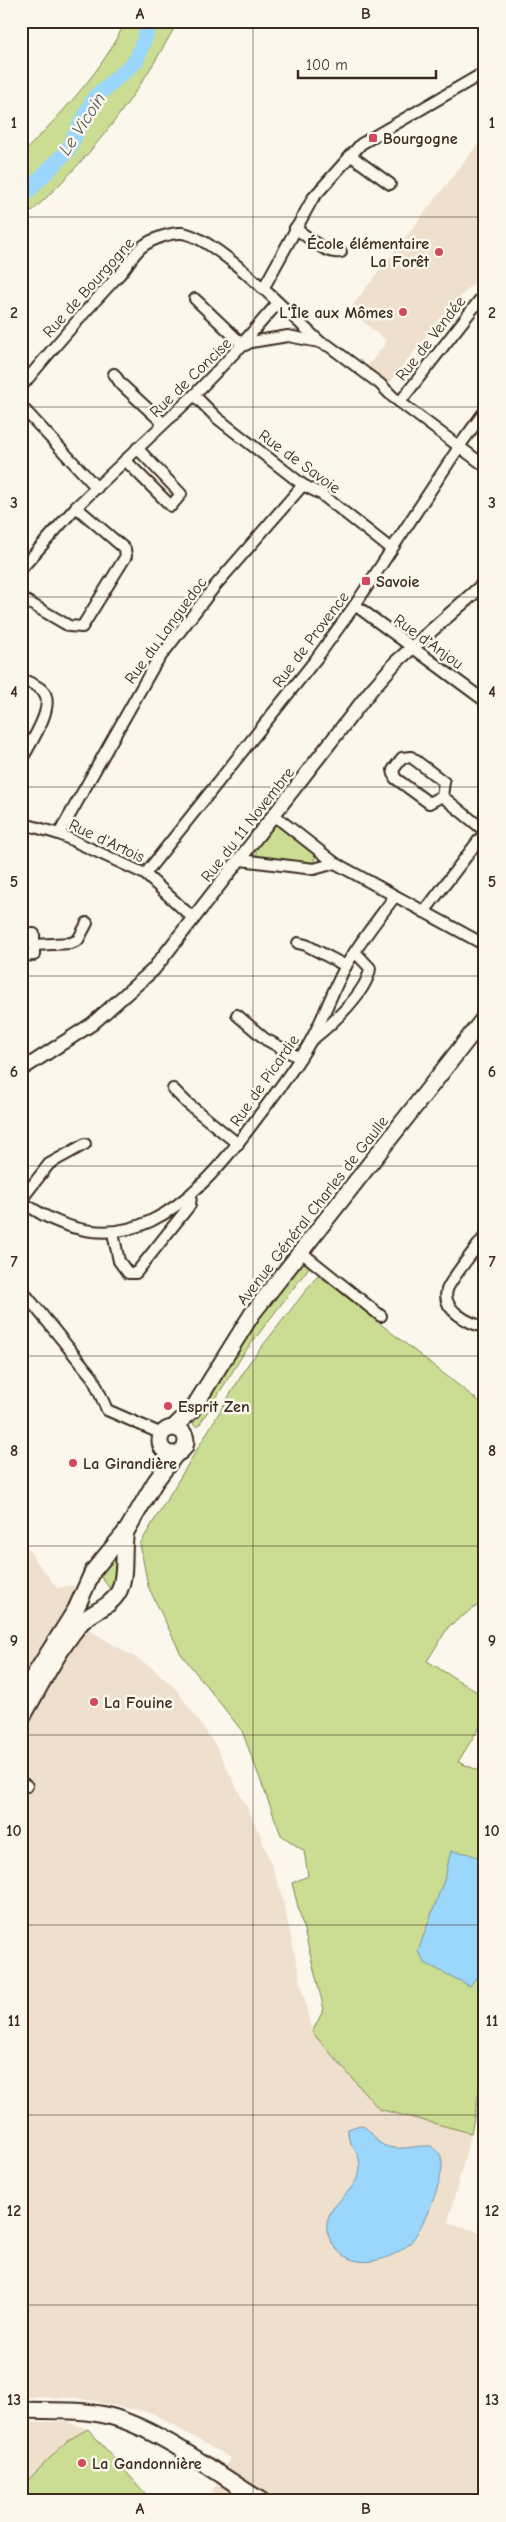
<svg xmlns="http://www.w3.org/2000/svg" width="506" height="2522" font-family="'Comic Neue',sans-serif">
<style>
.built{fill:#efe0cd}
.green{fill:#cadd92;stroke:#828458}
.water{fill:#9bd7fc;stroke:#7592a3}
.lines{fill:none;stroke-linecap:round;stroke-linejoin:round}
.river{stroke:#9bd7fc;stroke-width:16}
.minor-casing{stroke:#3b2a1e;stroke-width:14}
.tertiary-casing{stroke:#3b2a1e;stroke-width:16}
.secondary-casing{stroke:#3b2a1e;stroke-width:19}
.minor{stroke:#fbf7ec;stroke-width:10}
.tertiary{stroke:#fbf7ec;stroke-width:12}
.secondary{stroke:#fbf7ec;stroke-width:15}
.grid{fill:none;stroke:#3b2a1e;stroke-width:1;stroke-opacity:0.55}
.poi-dot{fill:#d1495b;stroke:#fbf7ec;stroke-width:2}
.labels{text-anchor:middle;stroke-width:5;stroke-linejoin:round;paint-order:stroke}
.poi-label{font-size:16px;font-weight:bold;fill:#3b2a1e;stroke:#fbf7ec;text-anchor:start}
.street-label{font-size:16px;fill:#3b2a1e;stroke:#fbf7ec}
.water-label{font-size:18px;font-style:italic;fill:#535556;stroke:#fbf7ec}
.neatline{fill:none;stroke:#3b2a1e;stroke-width:2}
.grid-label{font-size:16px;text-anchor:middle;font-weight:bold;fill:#3b2a1e}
</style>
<rect width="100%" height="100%" fill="#fbf7ec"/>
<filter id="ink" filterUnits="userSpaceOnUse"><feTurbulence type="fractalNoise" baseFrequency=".02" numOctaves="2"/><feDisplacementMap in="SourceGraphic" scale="10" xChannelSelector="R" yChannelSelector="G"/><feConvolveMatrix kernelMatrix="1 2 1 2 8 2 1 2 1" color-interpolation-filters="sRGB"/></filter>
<g filter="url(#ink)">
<g class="built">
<path d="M485,135V261L482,274L438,321L389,384L367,367L387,341L349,310Z"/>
<path d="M21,1536L33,1557L57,1588L73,1585L89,1630L153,1668L177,1690L216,1746L260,1834L281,1892L312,2032L379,2109L471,2133L448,2222L485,2234V2501H208L230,2458L152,2413L76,2398L21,2397Z"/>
<path d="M21,2422H67L88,2429L68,2440L21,2487Z"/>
</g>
<g class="green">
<path d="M125,21H178C136,99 88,162 21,221V155C56,119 107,67 125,21Z"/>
<path d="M274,825L280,826L316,854L314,861L310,864L261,858L257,855L255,848Z"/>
<path d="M305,1263L311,1265L244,1353L198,1427L193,1424L257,1318L300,1265Z"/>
<path d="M318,1275L485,1406V1600L449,1626L427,1661L485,1697V1718L458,1762L485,1773V2062L471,2133L379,2109L312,2032L324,2009L292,1883L308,1876L304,1851L281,1835L242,1731L181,1654L148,1586L140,1544L249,1363Z"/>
<path d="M121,1543L113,1593L96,1570Z"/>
<path d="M88,2429L152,2501H21V2487L68,2440Z"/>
</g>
<g class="water">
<path d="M451,1851L466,1853L485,1860L482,1958L480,1972L470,1986L425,1963L418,1951L444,1880Z"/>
<path d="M360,2125C372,2129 373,2140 383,2145C396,2152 417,2145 431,2146C434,2149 440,2153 441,2157C448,2172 421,2233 409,2244C385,2265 343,2272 329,2237C316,2205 362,2194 360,2164C359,2150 346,2144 348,2129Z"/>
</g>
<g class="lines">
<path class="river" d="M21,198L67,151L95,97L136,61L151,21"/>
<defs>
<g id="minor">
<path d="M350,155L390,184"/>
<path d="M295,228C307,236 326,255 341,252"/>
<path d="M263,289L313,198L361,144L485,72"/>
<path d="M195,299L241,343"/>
<path d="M240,346L277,304"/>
<path d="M114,374L121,384L163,423"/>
<path d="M21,387C53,348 85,311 119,275C127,267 133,253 143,246C152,239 172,232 182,233C216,237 291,316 319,341"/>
<path d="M194,395L217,418L303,485L321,494L391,549"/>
<path d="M400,402L485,293"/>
<path d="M21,406L97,488"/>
<path d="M125,460L171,506L181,494L137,448"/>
<path d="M21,569L76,507L194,395L239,348L251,342L288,336L319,342L329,346L380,384L393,397L485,466"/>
<path d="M21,598L69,626L82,627L126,556L125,549L76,507"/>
<path d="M355,605L485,701"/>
<path d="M21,679C28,682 37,685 42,690C58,704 29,745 21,761"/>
<path d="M411,757L444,782L442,796L429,803L395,778L393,770L402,758Z"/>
<path d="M442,796L485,831"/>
<path d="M275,816L335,863L485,945"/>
<path d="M21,823L59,834L145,874L194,919"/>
<path d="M59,834L155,664L215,586L303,485"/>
<path d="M241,860L314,869L335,863"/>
<path d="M145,874L316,659L355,605L463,441L485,411"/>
<path d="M424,912L485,832"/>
<path d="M21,934H34V955L21,956"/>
<path d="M298,943L306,945L346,966"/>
<path d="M34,945L71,943L78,940L87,923"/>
<path d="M237,1015L265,1039L300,1058"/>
<path d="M313,1039C331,1025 368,991 370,968L355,952"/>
<path d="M173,1089L187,1103L238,1144"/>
<path d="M21,1200L49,1164L85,1144"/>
<path d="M21,1201C122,1273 190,1207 251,1126C272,1098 293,1072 310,1042C324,1017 333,989 347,964C361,940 379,918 395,896"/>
<path d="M113,1233L119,1261L128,1273H136L190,1205L191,1196"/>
<path d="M485,1236C477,1247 450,1280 447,1290C441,1310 470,1324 485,1327"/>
<path d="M301,1252L381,1316"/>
<path d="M21,1289L93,1378L107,1410L162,1434"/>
<path d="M21,1782L27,1786"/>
</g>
<path id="tertiary" d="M21,1070L92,1024L153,970L372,689L396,662L485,583"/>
<g id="secondary">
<path d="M173,1428L192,1410L252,1314L485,1017"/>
<circle cx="173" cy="1441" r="13"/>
<path d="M21,1696L76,1609L93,1571L127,1530L155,1482L176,1454"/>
<path d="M21,1720C39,1688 56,1654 79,1625C90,1611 110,1609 119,1591C127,1574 122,1550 126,1531"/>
<path d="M21,2410C50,2411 81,2409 109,2416C157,2428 218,2474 262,2501"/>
</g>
</defs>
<use href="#minor" class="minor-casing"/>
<use href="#tertiary" class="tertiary-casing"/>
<use href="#secondary" class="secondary-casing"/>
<use href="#minor" class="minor"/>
<use href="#tertiary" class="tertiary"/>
<use href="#secondary" class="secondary"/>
</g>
</g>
<path class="grid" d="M253,21V2501M21,217H485M21,407H485M21,597H485M21,787H485M21,976H485M21,1166H485M21,1356H485M21,1546H485M21,1735H485M21,1925H485M21,2115H485M21,2305H485"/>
<g class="poi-dot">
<rect x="368" y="133" width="10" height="10" rx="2.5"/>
<circle cx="439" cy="252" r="5"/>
<circle cx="403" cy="312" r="5"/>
<rect x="361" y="576" width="10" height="10" rx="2.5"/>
<circle cx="168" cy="1406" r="5"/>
<circle cx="73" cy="1463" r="5"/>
<circle cx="94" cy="1702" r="5"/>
<circle cx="82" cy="2463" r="5"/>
</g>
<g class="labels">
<g class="poi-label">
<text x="383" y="144">Bourgogne</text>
<text x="429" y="249" text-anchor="end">École élémentaire<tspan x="429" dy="18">La Forêt</tspan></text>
<text x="393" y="318" text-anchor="end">L'Île aux Mômes</text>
<text x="376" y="587">Savoie</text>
<text x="178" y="1412">Esprit Zen</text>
<text x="83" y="1469">La Girandière</text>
<text x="104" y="1708">La Fouine</text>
<text x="92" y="2469">La Gandonnière</text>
</g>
<g class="street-label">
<text transform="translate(88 287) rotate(-48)" y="6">Rue de Bourgogne</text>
<text transform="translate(430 338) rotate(-52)" y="6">Rue de Vendée</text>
<text transform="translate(190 377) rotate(-44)" y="6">Rue de Concise</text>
<text transform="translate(300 461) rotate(36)" y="6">Rue de Savoie</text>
<text transform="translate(165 630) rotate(-54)" y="6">Rue du Languedoc</text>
<text transform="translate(310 639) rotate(-53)" y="6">Rue de Provence</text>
<text transform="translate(429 641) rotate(36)" y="6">Rue d'Anjou</text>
<text transform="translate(247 824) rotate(-52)" y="6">Rue du 11 Novembre</text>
<text transform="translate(107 840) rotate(25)" y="6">Rue d'Artois</text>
<text transform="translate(264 1080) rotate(-55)" y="6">Rue de Picardie</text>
<text transform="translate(312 1210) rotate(-52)" y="6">Avenue Général Charles de Gaulle</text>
</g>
<g class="water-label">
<text transform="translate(82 124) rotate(-57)" y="6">Le Vicoin</text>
</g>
</g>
<rect width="506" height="2522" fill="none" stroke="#fbf7ec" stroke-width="55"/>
<path d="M298 70v8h138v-8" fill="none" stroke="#3b2a1e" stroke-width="2.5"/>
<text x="306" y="70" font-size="15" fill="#3b2a1e" stroke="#fbf7ec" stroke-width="4" paint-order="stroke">100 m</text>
<rect x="28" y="28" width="450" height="2466" class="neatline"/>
<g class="grid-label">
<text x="140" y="19">A</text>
<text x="366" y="19">B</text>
<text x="14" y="128">1</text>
<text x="492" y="128">1</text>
<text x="14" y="318">2</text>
<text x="492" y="318">2</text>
<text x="14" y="508">3</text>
<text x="492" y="508">3</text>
<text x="14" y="697">4</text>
<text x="492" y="697">4</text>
<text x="14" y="887">5</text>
<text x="492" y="887">5</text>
<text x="14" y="1077">6</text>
<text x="492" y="1077">6</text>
<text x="14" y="1267">7</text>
<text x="492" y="1267">7</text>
<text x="14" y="1456">8</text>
<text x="492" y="1456">8</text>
<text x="14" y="1646">9</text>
<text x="492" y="1646">9</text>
<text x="14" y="1836">10</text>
<text x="492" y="1836">10</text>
<text x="14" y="2026">11</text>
<text x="492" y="2026">11</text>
<text x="14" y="2216">12</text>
<text x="492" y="2216">12</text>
<text x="14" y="2405">13</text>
<text x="492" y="2405">13</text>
<text x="140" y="2514">A</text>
<text x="366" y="2514">B</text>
</g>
</svg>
